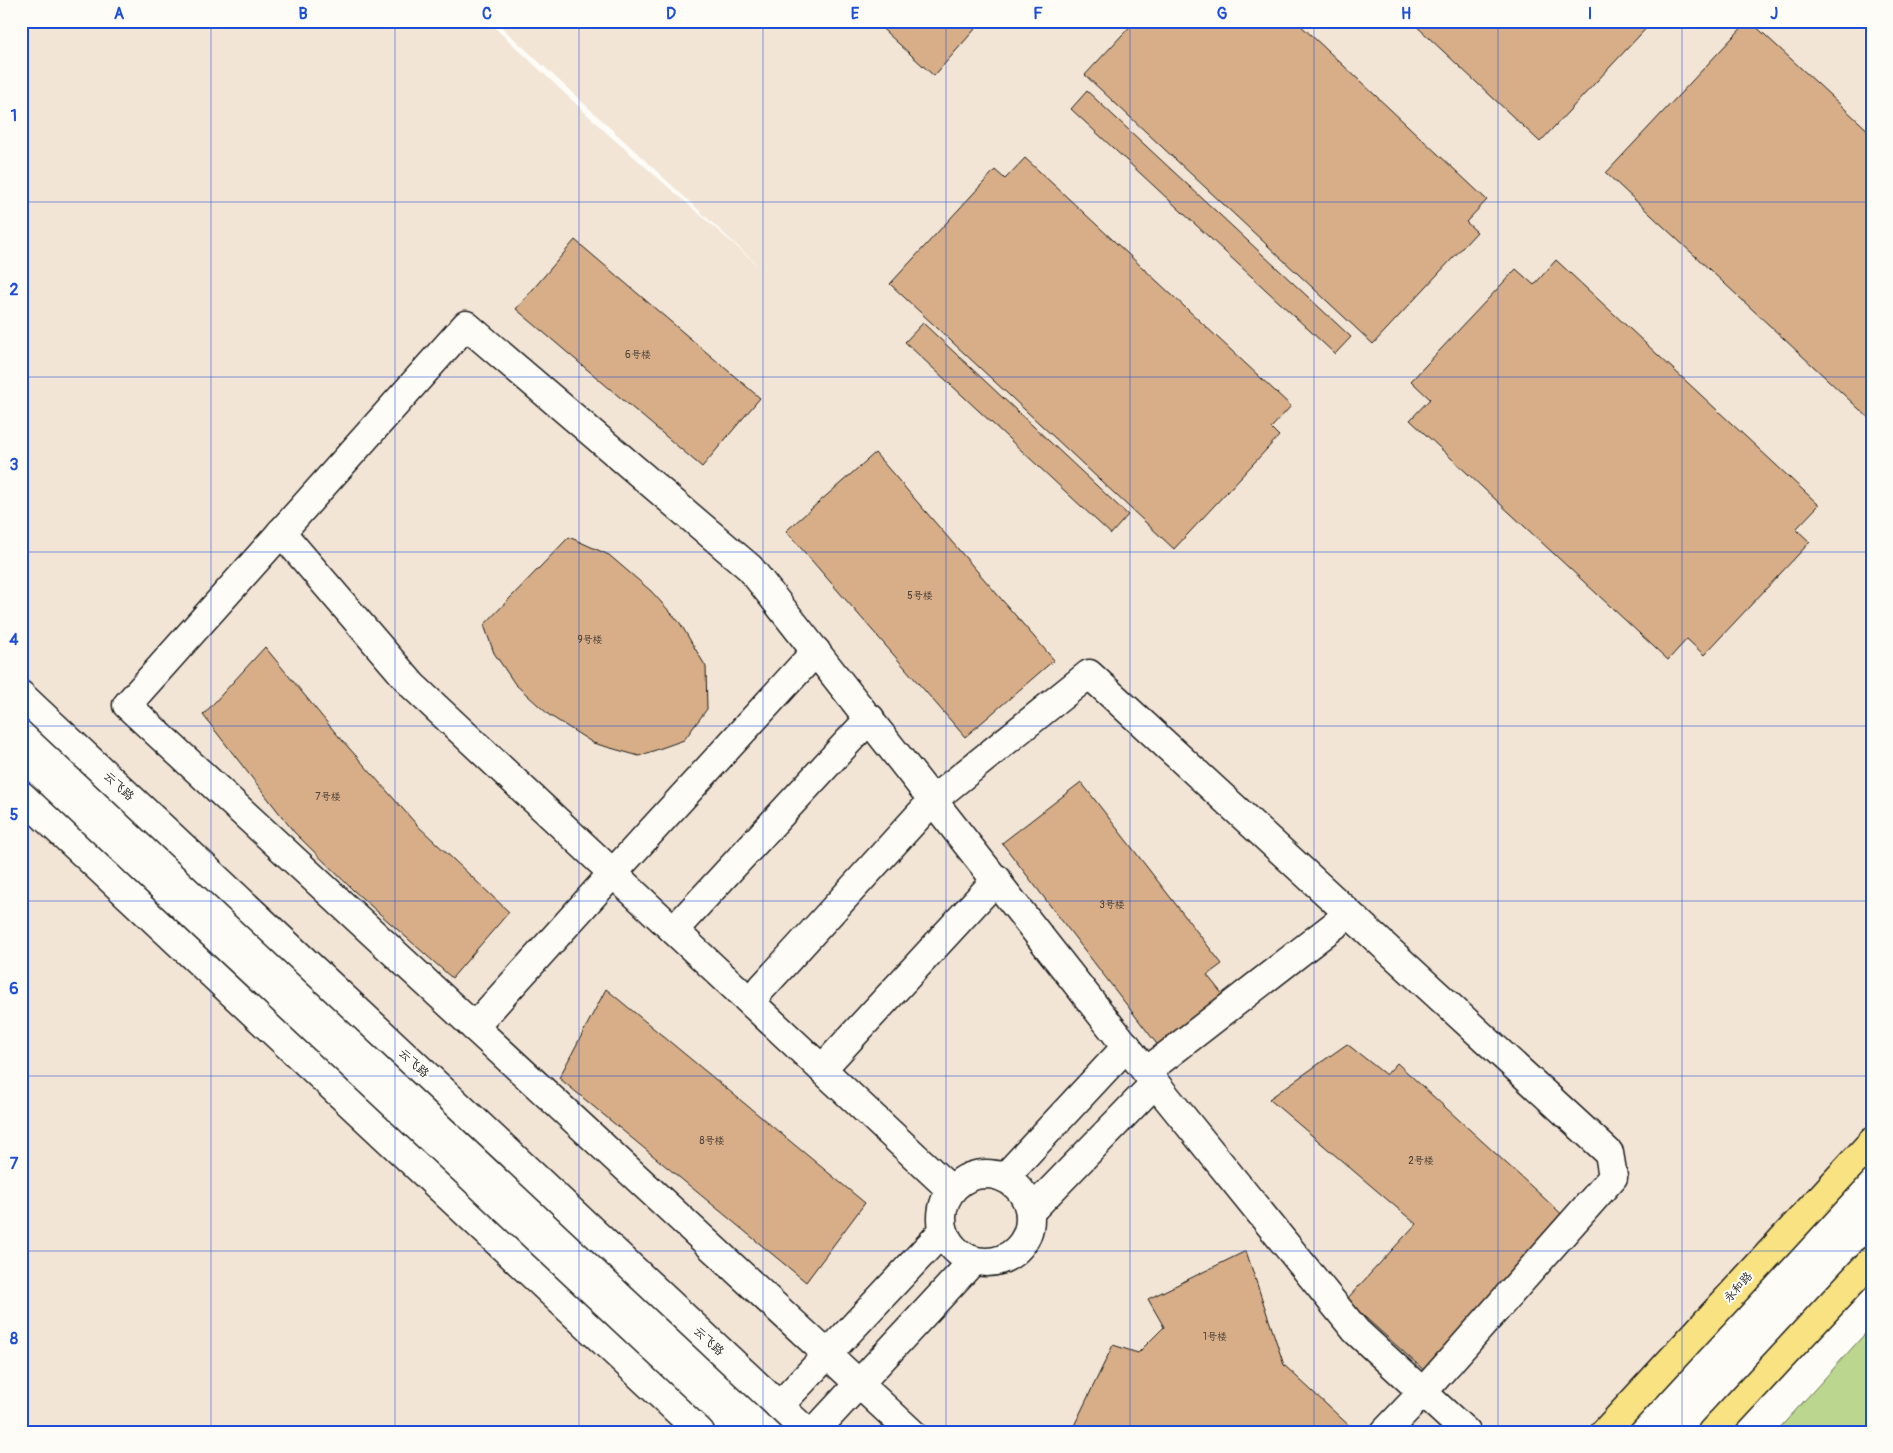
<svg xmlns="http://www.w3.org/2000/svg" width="1893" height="1453" font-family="Pangolin,'LXGW WenKai TC',sans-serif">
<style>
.built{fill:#f2e5d6}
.green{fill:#bbd68e;stroke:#6c7955}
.building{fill:#d7ae88;stroke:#1c1c1c}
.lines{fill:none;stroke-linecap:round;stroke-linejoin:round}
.minor-casing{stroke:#1c1c1c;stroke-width:31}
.major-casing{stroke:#1c1c1c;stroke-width:31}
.minor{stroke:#fdfcf7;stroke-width:28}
.major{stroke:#f8e281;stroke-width:28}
.grid{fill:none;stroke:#1d4ed8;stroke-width:1;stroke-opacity:0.55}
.labels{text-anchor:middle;stroke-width:4;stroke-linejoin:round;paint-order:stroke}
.number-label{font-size:10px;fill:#4b4037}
.street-label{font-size:12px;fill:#1c1c1c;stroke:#fdfcf7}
.neatline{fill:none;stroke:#1d4ed8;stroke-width:2}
.grid-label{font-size:16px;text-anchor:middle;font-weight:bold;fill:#1d4ed8}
</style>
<rect width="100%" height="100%" fill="#fdfcf7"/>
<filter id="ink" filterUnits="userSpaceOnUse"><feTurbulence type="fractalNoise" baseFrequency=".02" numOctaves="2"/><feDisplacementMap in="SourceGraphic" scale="10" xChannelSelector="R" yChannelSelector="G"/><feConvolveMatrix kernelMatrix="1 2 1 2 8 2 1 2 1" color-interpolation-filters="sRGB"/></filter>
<g filter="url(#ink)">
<g class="built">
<path d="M21,21H488L609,135L762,269L495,21H1872V1142L1605,1432H807L21,695Z"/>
<path d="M21,795L700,1432H21Z"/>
</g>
<path class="green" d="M1872,1326V1432H1776Z"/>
<g class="building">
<path d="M874,21H982L934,76Z"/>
<path d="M1135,21H1296L1487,200L1466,222L1477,232L1373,344L1085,75Z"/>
<path d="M1411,21H1653L1540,142Z"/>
<path d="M1748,21H1750L1872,134V421L1606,173Z"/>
<path d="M1087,91L1351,337L1335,354L1071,109Z"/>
<path d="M1025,158L1291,406L1271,428L1279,436L1174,549L890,284L995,170L1005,179Z"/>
<path d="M575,240L760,398L702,467L516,309Z"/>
<path d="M1556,260L1819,505L1796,529L1810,542L1704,655L1687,639L1668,660L1410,420L1430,399L1411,381L1516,269L1534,285Z"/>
<path d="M923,323L1128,515L1111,534L905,342Z"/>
<path d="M875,453L1054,660L965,737L786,531Z"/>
<path d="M569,537L609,555L651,591L680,623L706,667L707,709L684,740L639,756L593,743L549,715L515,684L494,653L484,625Z"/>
<path d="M265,647L334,731L417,825L509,912L452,978L353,890L294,832L203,715Z"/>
<path d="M1081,782L1222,964L1207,975L1228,1001L1163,1052L1002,843Z"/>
<path d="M606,989L865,1203L806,1282L559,1078Z"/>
<path d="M1347,1044L1386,1075L1397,1063L1568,1220L1427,1373L1346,1300L1416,1224L1269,1099Z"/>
<path d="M1246,1251L1284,1365L1356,1432H1071L1113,1345L1138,1353L1164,1327L1148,1299Z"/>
</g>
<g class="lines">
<defs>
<g id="minor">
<path d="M281,532L413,686L951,1190"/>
<path d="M21,695L807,1432"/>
<path d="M21,795L700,1432"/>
<path d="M674,930L870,718"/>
<path d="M750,1001L934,799L1089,674L1609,1153L1613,1177L1423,1392L1385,1432"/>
<path d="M474,1027L613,873L816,651"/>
<path d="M822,1069L997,879"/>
<path d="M1147,1071L1349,914"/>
<circle cx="986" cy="1218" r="44"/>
<path d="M1004,1178L1127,1046"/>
<path d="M1030,1212L1155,1083"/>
<path d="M779,1406L943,1231"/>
<path d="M814,1432L973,1261"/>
<path d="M911,1432L127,705L466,325L750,568L1155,1083L1356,1331L1466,1432"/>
</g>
<g id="major">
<path d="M1605,1432L1872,1142"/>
<path d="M1712,1432L1872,1260"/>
</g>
</defs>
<use href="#minor" class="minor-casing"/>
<use href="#major" class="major-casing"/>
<use href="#minor" class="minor"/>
<use href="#major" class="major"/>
</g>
</g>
<path class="grid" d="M211,21V1432M395,21V1432M579,21V1432M763,21V1432M946,21V1432M1130,21V1432M1314,21V1432M1498,21V1432M1682,21V1432M21,202H1872M21,377H1872M21,552H1872M21,726H1872M21,901H1872M21,1076H1872M21,1251H1872"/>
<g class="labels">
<g class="number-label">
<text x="638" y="358">6号楼</text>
<text x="920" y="599">5号楼</text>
<text x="590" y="643">9号楼</text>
<text x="328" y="800">7号楼</text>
<text x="1112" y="908">3号楼</text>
<text x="712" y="1144">8号楼</text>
<text x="1421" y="1164">2号楼</text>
<text x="1215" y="1340">1号楼</text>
</g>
<g class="street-label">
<text transform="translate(119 786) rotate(43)" y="4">云飞路</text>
<text transform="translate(414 1063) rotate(43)" y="4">云飞路</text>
<text transform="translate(1738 1287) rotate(-48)" y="4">永和路</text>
<text transform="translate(709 1341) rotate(43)" y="4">云飞路</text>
</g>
</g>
<rect width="1893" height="1453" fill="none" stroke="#fdfcf7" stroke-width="55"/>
<rect x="28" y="28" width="1838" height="1398" class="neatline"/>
<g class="grid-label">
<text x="119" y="19">A</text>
<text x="303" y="19">B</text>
<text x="487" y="19">C</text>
<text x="671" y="19">D</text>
<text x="855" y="19">E</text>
<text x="1038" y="19">F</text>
<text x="1222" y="19">G</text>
<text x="1406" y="19">H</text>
<text x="1590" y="19">I</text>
<text x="1774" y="19">J</text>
<text x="14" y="121">1</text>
<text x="14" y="295">2</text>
<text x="14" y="470">3</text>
<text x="14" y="645">4</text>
<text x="14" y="820">5</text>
<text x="14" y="994">6</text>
<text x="14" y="1169">7</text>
<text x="14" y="1344">8</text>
</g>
</svg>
